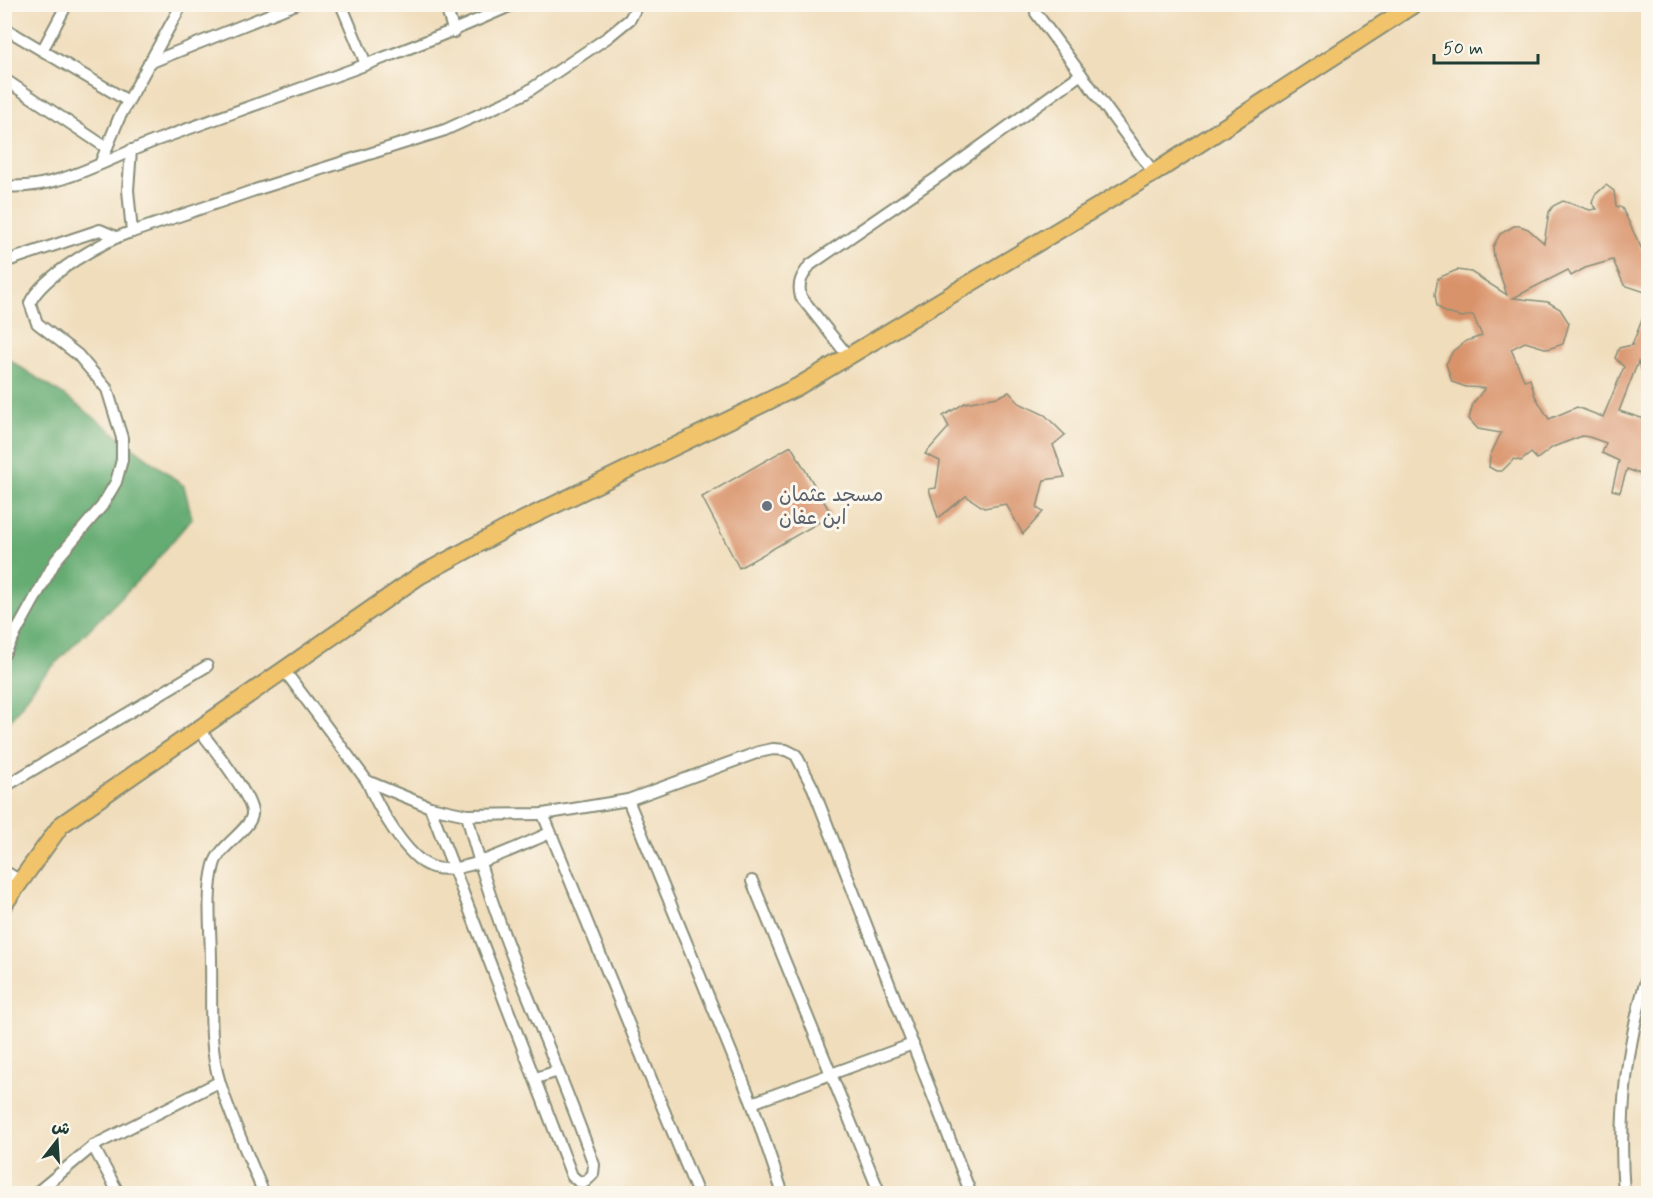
<svg xmlns="http://www.w3.org/2000/svg" width="1653" height="1198" font-family="Mynerve,'Playpen Sans Arabic',sans-serif">
<style>
.forest{fill:#65ac72;stroke:#427453;stroke-width:1.5}
.building{fill:#d9936b}
.lines{fill:none;stroke-linecap:round;stroke-linejoin:round}
.street-casing{stroke:#888d78;stroke-width:14}
.primary-casing{stroke:#888d78;stroke-width:20}
.street{stroke:#fff;stroke-width:10}
.primary{stroke:#f1c36a;stroke-width:16}
.worship-dot{fill:#6b7280;stroke:#fbf7ec;stroke-width:2}
.labels{text-anchor:middle;stroke-width:6;stroke-linejoin:round;paint-order:stroke}
.worship-label{font-size:20px;fill:#5b616d;stroke:#fbf7ec;text-anchor:start}
</style>
<rect width="100%" height="100%" fill="#fbf7ec"/>
<filter id="ink" filterUnits="userSpaceOnUse"><feTurbulence type="fractalNoise" baseFrequency=".0167" numOctaves="2"/><feDisplacementMap in="SourceGraphic" scale="12" xChannelSelector="R" yChannelSelector="G"/><feConvolveMatrix kernelMatrix="1 2 1 2 8 2 1 2 1" color-interpolation-filters="sRGB"/></filter>
<filter id="wash" filterUnits="userSpaceOnUse"><feTurbulence type="fractalNoise" baseFrequency=".008" numOctaves="4" result="noise"/><feDisplacementMap in="SourceGraphic" scale="24" xChannelSelector="R" yChannelSelector="G"/><feGaussianBlur stdDeviation="1.35" result="paint"/><feColorMatrix in="noise" values="0 0 0 0 0 0 0 0 0 0 0 0 0 0 0 0 0 1.4 0 .05"/><feComposite in="paint" operator="in"/></filter>
<g filter="url(#wash)">
<rect width="100%" height="100%" fill="#f0ddbc"/>
<path class="forest" d="M5,357L71,400L184,486L192,518L149,569L39,680L5,728Z"/>
<g id="blocks">
<g class="building">
<path d="M1606,185L1614,191L1616,206L1622,208L1648,262V293L1624,285L1613,260L1585,268L1571,276L1568,270L1513,298L1548,302L1560,309L1569,323L1563,344L1548,349L1525,342L1511,349L1524,380L1530,379L1535,396L1549,419L1577,407L1603,417L1624,367L1615,358L1619,348L1632,345L1648,305V338L1643,352L1648,353V384L1638,362L1619,411L1648,420V477L1627,469L1620,492L1612,490L1619,461L1602,453L1606,443L1589,437L1582,436L1553,447L1537,459L1531,453L1521,461L1514,459L1502,471H1496L1489,467L1490,456L1501,433L1478,429L1469,419L1473,403L1485,388L1466,387L1452,382L1446,364L1453,351L1466,341L1482,336L1473,315L1462,317L1446,313L1437,306L1435,294L1438,278L1457,270L1471,272L1507,295L1494,257L1493,247L1500,234L1514,226H1520L1528,229L1544,243L1549,212L1553,206L1563,201L1590,210L1597,209L1592,203L1595,195Z"/>
<path d="M1009,392L1019,403L1045,415L1065,435L1053,445L1065,477L1044,480L1037,508L1043,512L1023,534L1006,504L984,508L966,496L938,518L929,489L936,488L940,461L925,454L949,427L943,416L965,403L998,397Z"/>
<path d="M791,446L832,515L739,568L702,497Z"/>
</g>
</g>
</g>
<g filter="url(#ink)">
<use href="#blocks" fill-opacity="0" stroke="#888d78" stroke-width="1.5"/>
<g class="lines">
<defs>
<g id="street">
<path d="M341,4L366,64"/>
<path d="M445,4L454,32"/>
<path d="M1036,13L1154,173"/>
<path d="M4,28L128,101"/>
<path d="M43,49L67,4"/>
<path d="M149,63L296,4"/>
<path d="M4,79L107,148"/>
<path d="M101,162L119,118L182,4"/>
<path d="M4,186C59,191 110,157 160,139C278,96 399,56 514,4"/>
<path d="M132,232L255,190L445,130L524,94L608,37L630,19L638,4"/>
<path d="M4,262L100,230L114,236"/>
<path d="M848,356L801,297C797,283 802,276 810,265L948,170L1081,74"/>
<path d="M4,654L56,560L102,506L116,482L122,460V438L107,389L78,355L37,323L30,303C41,277 105,239 132,232L128,190L131,150"/>
<path d="M284,670L367,781L430,807L467,815L543,814L628,800L759,752L773,749L786,750L796,755L813,788L971,1194"/>
<path d="M198,728C211,745 250,793 252,812C254,828 219,845 214,865C206,896 211,930 211,961C212,1001 208,1045 220,1083C232,1121 249,1157 264,1194"/>
<path d="M367,781C377,805 406,858 432,867C461,877 523,844 550,833"/>
<path d="M4,787L207,666"/>
<path d="M628,800L752,1103L783,1194"/>
<path d="M430,807L572,1176L578,1181L585,1182L593,1174L594,1165C553,1047 496,937 467,815"/>
<path d="M543,814L698,1194"/>
<path d="M4,871L21,881"/>
<path d="M752,881L880,1194"/>
<path d="M536,1078L558,1071"/>
<path d="M752,1103L913,1044"/>
<path d="M93,1146L119,1194"/>
<path d="M35,1194L93,1146L219,1082"/>
<path d="M1624,1194C1618,1118 1626,1046 1648,973"/>
</g>
<path id="primary" d="M4,904L61,825L419,576L513,525L797,387L1154,173L1414,4"/>
</defs>
<use href="#street" class="street-casing"/>
<use href="#primary" class="primary-casing"/>
<use href="#street" class="street"/>
<use href="#primary" class="primary"/>
</g>
</g>
<circle class="worship-dot" cx="767" cy="506" r="6"/>
<g class="labels">
<g class="worship-label">
<text x="779" y="501">مسجد عثمان<tspan x="779" dy="23">ابن عفان</tspan></text>
</g>
</g>
<rect width="1653" height="1198" fill="none" stroke="#fbf7ec" stroke-width="24"/>
<g transform="translate(57 1141) rotate(17)" stroke="#fbf7ec" stroke-width="4.5" paint-order="stroke">
<path d="M0-4.5L10 22L0 15L-10 22Z" fill="#1f3d34"/>
<text y="-9" font-size="16" font-weight="bold" text-anchor="middle" fill="#1f3d34">ش</text>
</g>
<path d="M1434 54v9h104v-9" fill="none" stroke="#1f3d34" stroke-width="3"/>
<text x="1443" y="54" font-size="18" fill="#1f3d34" stroke="#fbf7ec" stroke-width="4.5" paint-order="stroke">50 m</text>
</svg>
